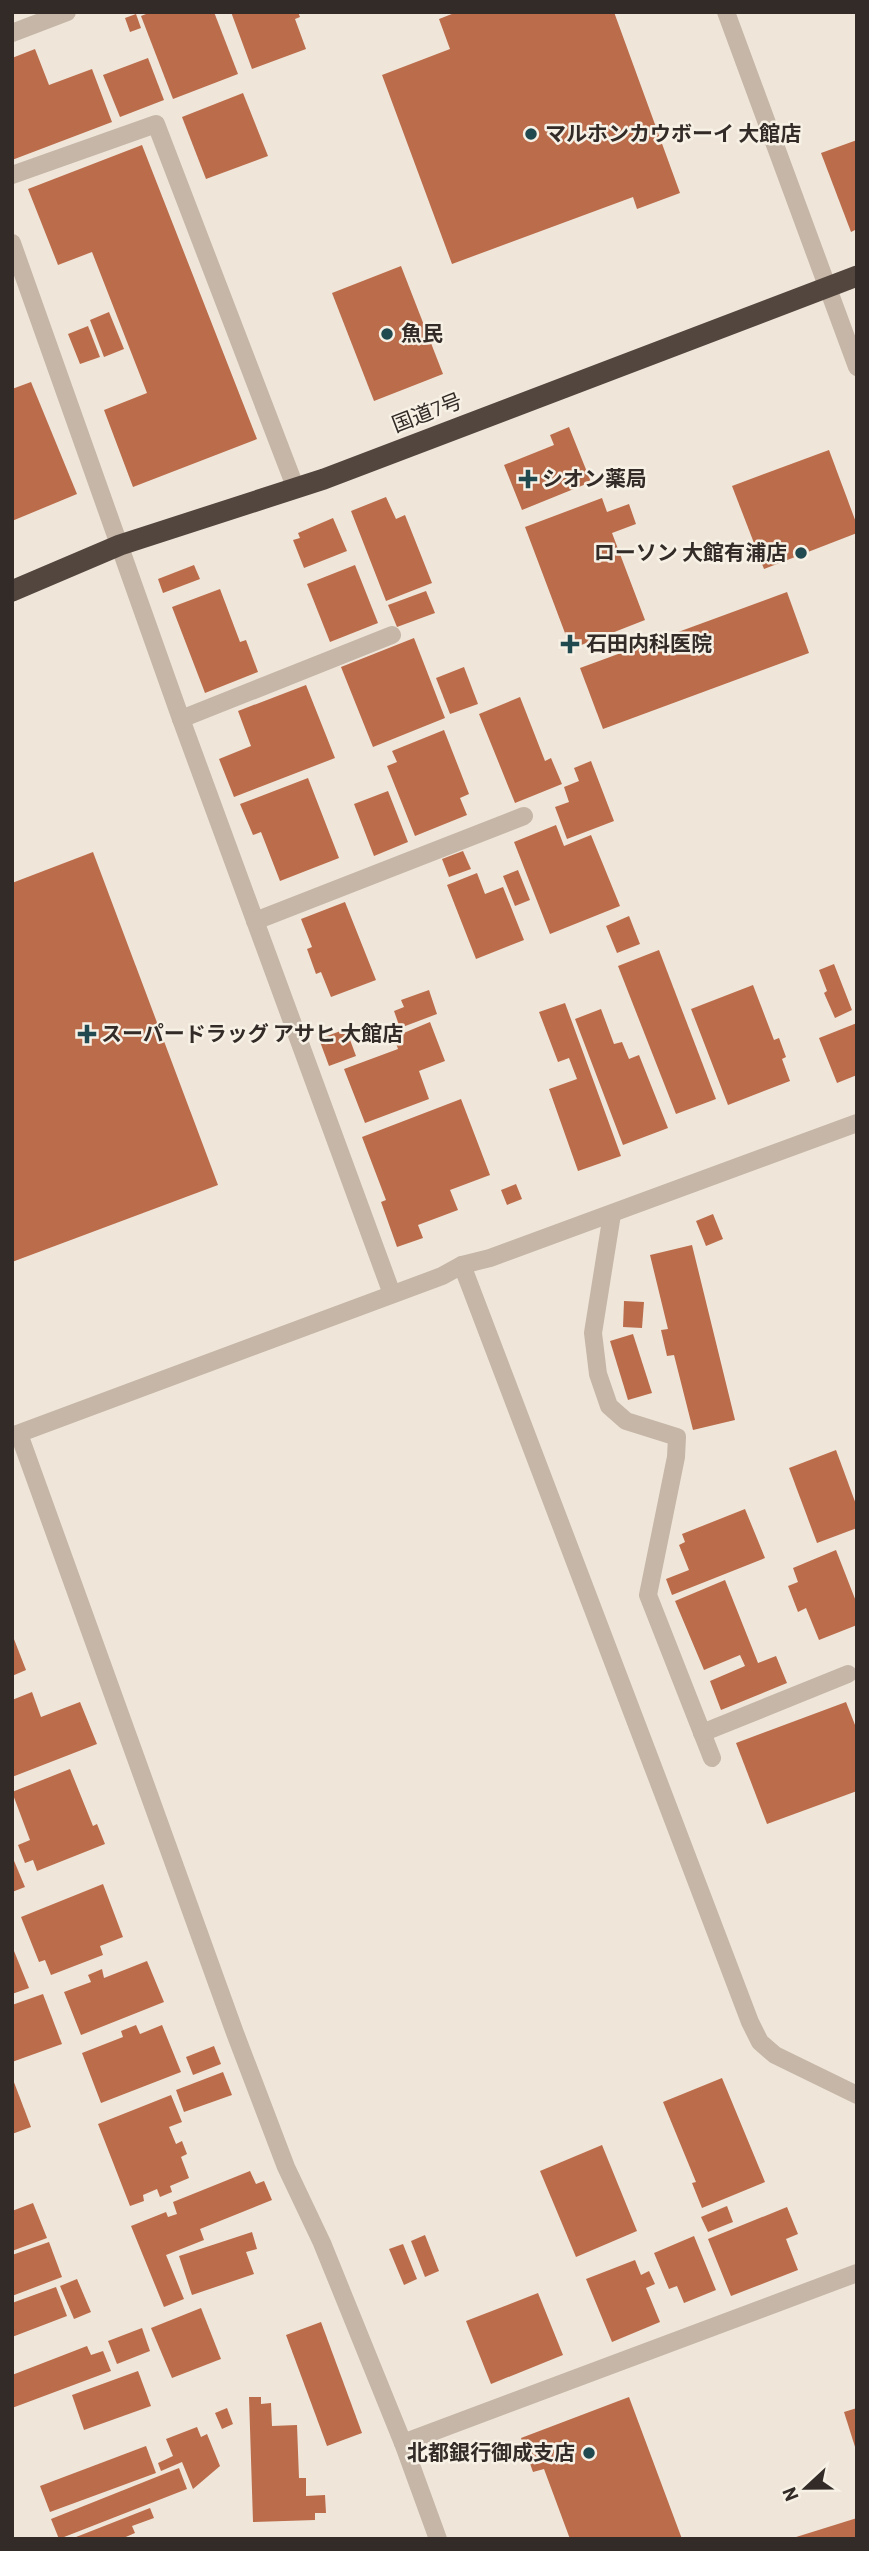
<svg xmlns="http://www.w3.org/2000/svg" width="869" height="2551" font-family="Barlow,'Noto Sans JP',sans-serif">
<style>
.building{fill:#bb6c4b}
.lines{fill:none;stroke-linecap:round;stroke-linejoin:round}
.minor{stroke:#c5b6a7;stroke-width:18}
.highway{stroke:#53463e;stroke-width:21}
.poi-dot{fill:#204a50;stroke:#f7f0e5;stroke-width:2.5}
.labels{text-anchor:middle;stroke-width:5;stroke-linejoin:round;paint-order:stroke}
.poi-label{font-size:21px;font-weight:bold;fill:#322b27;stroke:#f7f0e5;text-anchor:start}
.street-label{font-size:21px;fill:#322b27;stroke:#f7f0e5}
</style>
<rect width="100%" height="100%" fill="#efe6d9"/>
<g class="building">
<path d="M151,12H214L238,74L173,99L141,16Z"/>
<path d="M231,12H298L300,17L295,19L306,49L252,69Z"/>
<path d="M457,12H614L680,193L637,209L633,197L452,264L382,75L450,49L439,19Z"/>
<path d="M136,14L141,28L130,32L125,18Z"/>
<path d="M35,49L49,85L92,69L112,122L12,160V58Z"/>
<path d="M148,58L164,100L120,117L103,75Z"/>
<path d="M243,93L268,156L206,179L182,117Z"/>
<path d="M857,140V229L851,232L821,153Z"/>
<path d="M142,145L257,439L133,487L104,410L147,393L92,252L58,265L28,189Z"/>
<path d="M401,266L443,374L374,401L332,293Z"/>
<path d="M109,312L124,349L104,357L90,320Z"/>
<path d="M88,326L100,357L80,364L68,334Z"/>
<path d="M31,382L77,494L12,521V389Z"/>
<path d="M569,427L591,482L522,510L504,465L554,445L550,435Z"/>
<path d="M829,450L857,525V533L764,569L732,486Z"/>
<path d="M386,497L396,519L405,515L432,583L386,601L351,511Z"/>
<path d="M602,498L607,512L629,504L636,524L612,533L645,620L571,649L525,527Z"/>
<path d="M333,518L347,551L304,568L293,540L300,538L298,533Z"/>
<path d="M194,565L200,579L163,593L158,579Z"/>
<path d="M355,565L378,623L330,642L307,584Z"/>
<path d="M220,589L240,642L246,640L258,672L205,693L172,607Z"/>
<path d="M426,591L435,613L397,627L388,605Z"/>
<path d="M787,592L809,653L603,729L580,668Z"/>
<path d="M414,638L445,718L373,747L341,667Z"/>
<path d="M464,667L478,704L450,714L436,678Z"/>
<path d="M306,685L335,758L234,797L219,759L251,746L238,711Z"/>
<path d="M520,697L545,761L551,758L562,784L515,803L479,714Z"/>
<path d="M444,730L469,794L460,798L467,815L415,836L387,766L397,762L392,751Z"/>
<path d="M591,761L614,821L567,839L555,807L569,802L564,787L579,781L574,768Z"/>
<path d="M308,778L339,858L280,881L261,832L253,835L240,804Z"/>
<path d="M388,791L408,842L374,856L354,804Z"/>
<path d="M556,825L564,846L591,835L620,906L550,934L514,842Z"/>
<path d="M463,851L471,869L449,877L442,859Z"/>
<path d="M93,852L218,1185L12,1262V883Z"/>
<path d="M518,870L530,900L515,906L503,876Z"/>
<path d="M477,873L485,894L503,887L524,940L476,959L447,885Z"/>
<path d="M345,902L376,980L331,997L321,972L316,974L307,949L312,947L301,919Z"/>
<path d="M629,916L640,944L617,953L606,926Z"/>
<path d="M659,950L716,1099L676,1114L618,966Z"/>
<path d="M834,964L852,1010L835,1018L824,993L827,991L819,970Z"/>
<path d="M753,985L774,1040L779,1038L786,1057L782,1059L790,1081L728,1105L691,1009Z"/>
<path d="M429,990L437,1014L400,1028L394,1011L404,1007L401,1000Z"/>
<path d="M565,1003L621,1156L578,1171L549,1089L577,1079L569,1058L558,1062L539,1012Z"/>
<path d="M601,1009L614,1044L622,1042L629,1059L639,1055L668,1128L623,1145L575,1019Z"/>
<path d="M430,1022L445,1061L419,1071L429,1099L365,1123L344,1069L398,1049L394,1037Z"/>
<path d="M857,1023V1075L837,1083L819,1038Z"/>
<path d="M346,1029L356,1056L329,1066L319,1039Z"/>
<path d="M461,1099L490,1175L450,1190L458,1210L418,1225L423,1238L397,1247L381,1202L386,1200L362,1137Z"/>
<path d="M516,1184L522,1199L507,1205L501,1190Z"/>
<path d="M713,1214L723,1239L706,1246L696,1221Z"/>
<path d="M692,1245L735,1420L693,1430L674,1355L667,1356L661,1330L668,1329L650,1255Z"/>
<path d="M624,1301L644,1302L642,1328L623,1327Z"/>
<path d="M633,1334L652,1393L628,1400L610,1341Z"/>
<path d="M836,1450L857,1507V1528L817,1543L789,1468Z"/>
<path d="M745,1509L765,1558L672,1595L666,1579L689,1570L679,1545L685,1542L682,1534Z"/>
<path d="M836,1550L857,1604V1625L819,1640L806,1608L798,1612L788,1586L798,1582L793,1568Z"/>
<path d="M725,1580L758,1663L776,1656L787,1683L721,1710L710,1681L745,1666L740,1655L704,1670L675,1601Z"/>
<path d="M12,1634L26,1670L12,1676Z"/>
<path d="M32,1692L41,1717L80,1702L97,1744L12,1777V1700Z"/>
<path d="M846,1702L857,1730V1791L767,1824L736,1743Z"/>
<path d="M70,1769L93,1826L97,1824L105,1844L37,1871L33,1860L25,1863L18,1845L30,1840L12,1792Z"/>
<path d="M12,1856L25,1887L12,1892Z"/>
<path d="M103,1884L123,1937L100,1946L103,1955L51,1975L45,1960L39,1962L21,1917Z"/>
<path d="M12,1946L29,1988L12,1994Z"/>
<path d="M147,1961L164,2002L81,2035L64,1992L91,1982L88,1975L102,1969L104,1978Z"/>
<path d="M43,1994L62,2044L12,2062V2005Z"/>
<path d="M136,2025L140,2034L162,2025L181,2072L101,2103L82,2053L123,2037L121,2031Z"/>
<path d="M214,2046L221,2064L193,2075L186,2057Z"/>
<path d="M223,2072L232,2095L184,2112L176,2090Z"/>
<path d="M12,2077L31,2127L12,2134Z"/>
<path d="M722,2078L765,2182L702,2208L692,2183L696,2182L663,2102Z"/>
<path d="M171,2095L182,2122L169,2127L176,2144L182,2141L187,2154L181,2157L189,2178L170,2186L172,2192L160,2197L157,2189L143,2195L144,2201L130,2206L98,2124Z"/>
<path d="M602,2145L637,2231L576,2257L540,2171Z"/>
<path d="M250,2171L256,2184L264,2181L272,2200L200,2229L204,2240L166,2255L184,2299L164,2307L131,2226L166,2212L168,2217L177,2214L173,2202Z"/>
<path d="M33,2203L47,2238L12,2251V2211Z"/>
<path d="M727,2206L733,2222L708,2232L701,2217Z"/>
<path d="M787,2207L798,2234L786,2239L798,2270L731,2296L708,2239Z"/>
<path d="M252,2232L257,2249L246,2252L254,2274L192,2295L179,2256Z"/>
<path d="M425,2235L439,2271L425,2277L411,2241Z"/>
<path d="M694,2236L716,2290L684,2303L677,2286L669,2289L654,2253Z"/>
<path d="M49,2242L62,2277L12,2296V2255Z"/>
<path d="M403,2244L417,2279L404,2285L389,2249Z"/>
<path d="M635,2260L641,2275L649,2271L655,2284L646,2288L660,2322L612,2342L586,2279Z"/>
<path d="M77,2279L91,2312L74,2319L60,2286Z"/>
<path d="M56,2287L67,2316L12,2337V2303Z"/>
<path d="M538,2293L563,2355L491,2384L466,2321Z"/>
<path d="M201,2308L221,2359L172,2378L151,2328Z"/>
<path d="M321,2322L362,2433L327,2446L286,2335Z"/>
<path d="M142,2328L150,2351L117,2364L108,2341Z"/>
<path d="M87,2346L91,2355L103,2351L111,2371L12,2408V2375Z"/>
<path d="M138,2371L151,2406L84,2430L72,2395Z"/>
<path d="M249,2397H261V2404L271,2403L272,2426L297,2425L299,2478H306V2496L325,2495L326,2513H315V2520L253,2522Z"/>
<path d="M629,2397L682,2539H570L544,2469L533,2472L521,2438Z"/>
<path d="M227,2408L233,2424L222,2429L215,2413Z"/>
<path d="M857,2408V2450H856L844,2412Z"/>
<path d="M197,2427L201,2437L207,2434L220,2466L193,2489L182,2462L161,2471L158,2463L173,2456L166,2439Z"/>
<path d="M146,2446L156,2473L50,2512L40,2486Z"/>
<path d="M179,2468L187,2489L59,2539L51,2519Z"/>
<path d="M150,2508L154,2518L132,2526L135,2533L121,2539H71Z"/>
<path d="M857,2518V2539H793V2538Z"/>
</g>
<g class="lines">
<g class="minor">
<path d="M726,12L857,367"/>
<path d="M12,33L67,12"/>
<path d="M12,175L156,124L296,489"/>
<path d="M12,243L181,719L392,1294"/>
<path d="M181,719L392,635"/>
<path d="M255,921L524,816"/>
<path d="M612,1214L593,1333L598,1374L609,1406L626,1421L677,1437L676,1457L648,1595L712,1758"/>
<path d="M462,1265L750,2022L760,2042L775,2055L857,2095"/>
<path d="M19,1434L235,2033L286,2167L322,2243L403,2443L438,2539"/>
<path d="M12,1436L442,1276L462,1265L490,1258L857,1123"/>
<path d="M702,1733L848,1674"/>
<path d="M403,2443L857,2273"/>
</g>
<path class="highway" d="M12,591L120,545L324,479L857,276"/>
</g>
<g class="poi-dot">
<circle cx="531" cy="134" r="7"/>
<circle cx="387" cy="334" r="7"/>
<path d="M524.5 468.5h7v7h7v7h-7v7h-7v-7h-7v-7h7z"/>
<circle cx="801" cy="553" r="7"/>
<path d="M566.5 633.5h7v7h7v7h-7v7h-7v-7h-7v-7h7z"/>
<path d="M83.5 1023.5h7v7h7v7h-7v7h-7v-7h-7v-7h7z"/>
<circle cx="589" cy="2453" r="7"/>
</g>
<g class="labels">
<g class="poi-label">
<text x="545" y="141">マルホンカウボーイ 大館店</text>
<text x="401" y="341">魚民</text>
<text x="542" y="486">シオン薬局</text>
<text x="787" y="560" text-anchor="end">ローソン 大館有浦店</text>
<text x="586" y="651">石田内科医院</text>
<text x="101" y="1041">スーパードラッグ アサヒ 大館店</text>
<text x="575" y="2460" text-anchor="end">北都銀行御成支店</text>
</g>
<g class="street-label">
<text transform="translate(427 413) rotate(-21)" y="7">国道7号</text>
</g>
</g>
<rect width="869" height="2551" fill="none" stroke="#322b27" stroke-width="28"/>
<g transform="translate(806 2488) rotate(248)" stroke="#f7f0e5" stroke-width="5" paint-order="stroke">
<path d="M0-5L12 26L0 18L-12 26Z" fill="#322b27"/>
<text y="-10" font-size="19" font-weight="bold" text-anchor="middle" fill="#322b27">N</text>
</g>
</svg>
